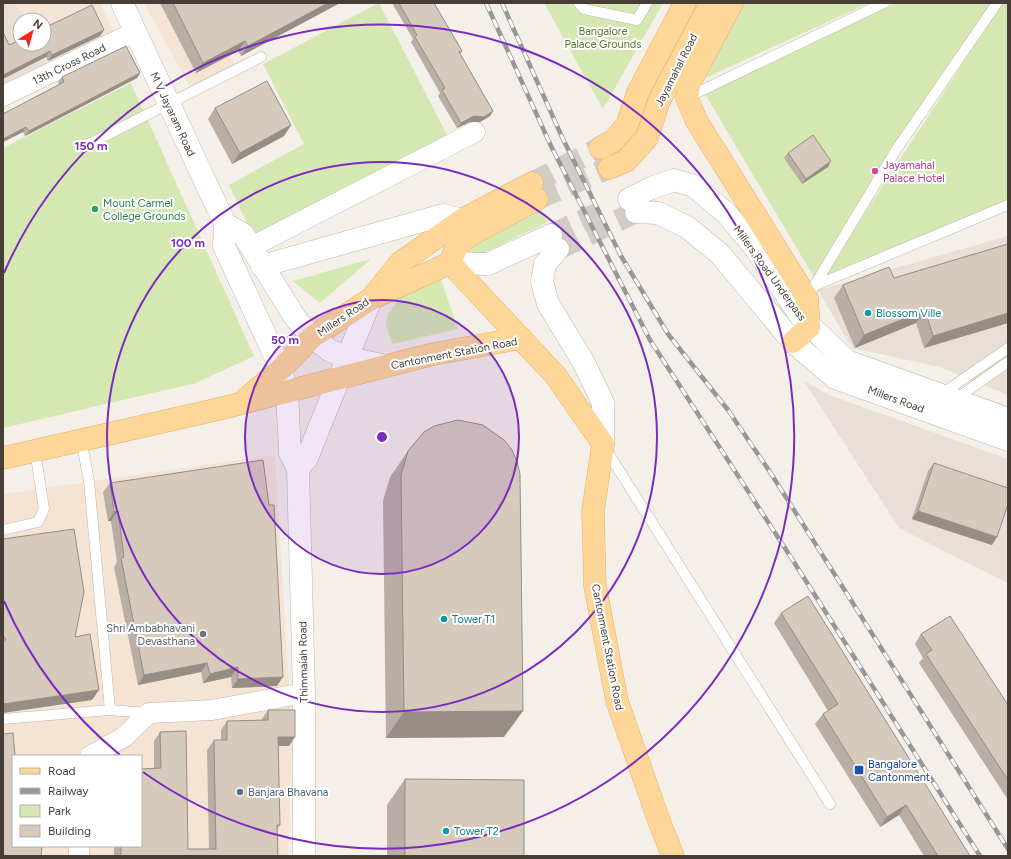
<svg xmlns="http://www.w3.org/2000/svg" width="1011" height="859" font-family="Figtree,sans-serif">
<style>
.residential{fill:#e8e0d6}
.commercial{fill:#f5e4d4;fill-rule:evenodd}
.green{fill:#d5e8b1}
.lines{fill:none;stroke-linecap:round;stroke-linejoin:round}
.tertiary-tunnel{stroke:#d1ccc5;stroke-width:22;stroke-dasharray:22 11;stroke-linecap:butt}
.primary-tunnel{stroke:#d1ccc5;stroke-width:22;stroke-dasharray:22 11;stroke-linecap:butt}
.service-casing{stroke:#bfb6ab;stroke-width:11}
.minor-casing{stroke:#bfb6ab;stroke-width:21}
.tertiary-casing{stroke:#bfb6ab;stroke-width:23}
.primary-casing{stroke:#e3b167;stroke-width:23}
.service{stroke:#fff;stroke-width:10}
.minor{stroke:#fff;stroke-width:20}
.tertiary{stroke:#fff;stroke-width:22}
.primary{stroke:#fdd698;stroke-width:22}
.rail-casing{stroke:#979797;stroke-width:4.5}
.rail{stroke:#fff;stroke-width:3;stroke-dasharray:9;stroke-linecap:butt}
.wall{fill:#b8aea3}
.shaded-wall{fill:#968d84}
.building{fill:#d6cabd;stroke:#968d84}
.ring{fill:none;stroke:#7b2cbf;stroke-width:2}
.hotel-dot{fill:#d1479c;stroke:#fff;stroke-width:1.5}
.leisure-dot{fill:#2e9e5b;stroke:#fff;stroke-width:1.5}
.culture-dot{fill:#0f9aa8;stroke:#fff;stroke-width:1.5}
.worship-dot{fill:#6b7280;stroke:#fff;stroke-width:1.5}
.transit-dot{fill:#1a4fb4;stroke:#fff;stroke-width:1.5}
.service-dot{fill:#5c6f8a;stroke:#fff;stroke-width:1.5}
.labels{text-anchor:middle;stroke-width:4;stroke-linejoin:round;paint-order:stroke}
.park-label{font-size:11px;fill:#50792a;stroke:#fff}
.street-label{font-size:11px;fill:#473f37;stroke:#fff}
.hotel-label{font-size:11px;fill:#b23c85;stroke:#fff;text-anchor:start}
.leisure-label{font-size:11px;fill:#27864d;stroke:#fff;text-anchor:start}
.culture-label{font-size:11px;fill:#0d838f;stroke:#fff;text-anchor:start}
.worship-label{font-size:11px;fill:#5b616d;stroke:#fff;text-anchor:end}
.transit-label{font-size:11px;fill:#164399;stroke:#fff;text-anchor:start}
.service-label{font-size:11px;fill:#4e5e75;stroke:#fff;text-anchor:start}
.centre{fill:#7b2cbf;stroke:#fff;stroke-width:2}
.ring-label{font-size:12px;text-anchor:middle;font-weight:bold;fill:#7b2cbf;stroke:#fff;stroke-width:4;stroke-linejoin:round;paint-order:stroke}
</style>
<rect width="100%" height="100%" fill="#f4efe8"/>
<g class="residential">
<path d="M3,3H15L24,20H20V44H36L48,67L3,88Z"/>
<path d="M1008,236V395L940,367L852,348L818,290Z"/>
<path d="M804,381L829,395L1008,459V583L899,528Z"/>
</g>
<g class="commercial">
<path d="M15,3H100L117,38L50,71L36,44H44V20H24Z"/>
<path d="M144,3H202L235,65L191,89Z"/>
<path d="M275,455L292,737L288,856H3V494ZM13,756H141V846H13Z"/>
</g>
<g class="green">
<path d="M379,3L448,137L255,240L229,185L304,144L263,64Z"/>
<path d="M544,3H663L603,109Z"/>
<path d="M742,3H869L703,79Z"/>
<path d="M895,3H992L815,279L705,94Z"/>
<path d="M1002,3H1008V200L824,276Z"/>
<path d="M131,83L254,356L196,383L3,428V148Z"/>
<path d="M539,207L548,222L479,255L474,256L466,252L467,244Z"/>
<path d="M371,259L320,303L293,281Z"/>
<path d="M433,277L441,280L458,329L393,344L386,326L387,316L396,302L414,283Z"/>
</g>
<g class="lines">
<g class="tertiary-tunnel">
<path d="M551,235L601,212"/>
<path d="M558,249L636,212"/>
</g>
<g class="primary-tunnel">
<path d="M532,183L600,148"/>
<path d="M537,199L609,168"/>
</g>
<defs>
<g id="service">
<path d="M579,3L584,9L637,20L647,3"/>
<path d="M688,97L884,3"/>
<path d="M83,147L261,57"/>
<path d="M814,286L1008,205"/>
<path d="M807,298L896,150L997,3"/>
<path d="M940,395L1008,348"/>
<path d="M956,399L1008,362"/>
<path d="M81,439L89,481L110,710"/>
<path d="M605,448L830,804"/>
<path d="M3,530L38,522L44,509L35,450"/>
<path d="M3,719L110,710L149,713"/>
</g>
<g id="minor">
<path d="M3,96L135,32"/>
<path d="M251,247L475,132"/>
<path d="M90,756L124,737L149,713L212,710L304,693"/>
<path d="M79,856V846"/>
</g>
<g id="tertiary">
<path d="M122,3L225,224L224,246L281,369L287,392L290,453L298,469L304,693V856"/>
<path d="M629,199L651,188L674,180L694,186L727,214L755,248L802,318L847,361L1008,419"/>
<path d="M636,212L658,213L687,227L720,254L793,342L835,378L1008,440"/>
<path d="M225,224L243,234L296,319L312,337L329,350L348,358L387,366"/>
<path d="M558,249L545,264L542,281L548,304L584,363L603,403V444"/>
<path d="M450,263L488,264L551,235"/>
<path d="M262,266L443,215L462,220"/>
<path d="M298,469L307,458L371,299"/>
</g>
<g id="primary">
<path d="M732,3L690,82L687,98L696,120L807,298L809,327L793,342"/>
<path d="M600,148L613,141L627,125L638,92L685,3"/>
<path d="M609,168L626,161L647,138L659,101L711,3"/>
<path d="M450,263L556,376L603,444L593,511L595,586L617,701L659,821L673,856"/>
<path d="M450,263L457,246L469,236L537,199"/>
<path d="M375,297L450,263"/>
<path d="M245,400L281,369L312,337L371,299L401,262L462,220L532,183"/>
<path d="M3,458L223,408L429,355L521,338"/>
</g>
</defs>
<use href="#service" class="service-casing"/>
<use href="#minor" class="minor-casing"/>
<use href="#tertiary" class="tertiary-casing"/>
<use href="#primary" class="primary-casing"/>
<use href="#service" class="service"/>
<use href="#minor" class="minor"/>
<use href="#tertiary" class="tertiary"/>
<use href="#primary" class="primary"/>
<defs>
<g id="rail">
<path d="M486,3L551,146L650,340L792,559L980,856"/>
<path d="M502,3L562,137L621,256L668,334L728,410L770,472L1008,849"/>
</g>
</defs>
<use href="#rail" class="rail-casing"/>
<use href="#rail" class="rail"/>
</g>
<g class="wall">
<path d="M160,3H340L241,56L238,51L196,73Z"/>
<path d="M392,3H434L462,51L460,54L493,111L490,116L480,122H470L457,128L438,96L440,93L411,42L413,39Z"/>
<path d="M104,30L100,36L48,61L46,57L9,45Z"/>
<path d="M140,73L137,78L25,136L23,132L3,142V114L59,85L58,82L62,77Z"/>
<path d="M215,108L291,125L284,136L232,164L208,119Z"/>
<path d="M788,153L828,167L802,184L784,158Z"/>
<path d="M1008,244V323L924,348L916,323L855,348L834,298L843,285L894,278Z"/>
<path d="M408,451L504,737L386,738L383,501L390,477Z"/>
<path d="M934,463L992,545L912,519L928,471Z"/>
<path d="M110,483L277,686L232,688L231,677L203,683L201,672L138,685L114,567L117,562L111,521H108L103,492Z"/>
<path d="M781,613L970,856H924L899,815L880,827L815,724L823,714L828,711L774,623Z"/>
<path d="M921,634L1008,705V800L919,663L923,658L915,644Z"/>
<path d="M268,710L289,746H278L280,825L277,829L278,856H114V846H141L154,769V741L160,732L188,849H209L207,750L214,740H221V730L227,721H262V719Z"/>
<path d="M405,779L524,856H387V805Z"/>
</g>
<g class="shaded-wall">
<path d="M328,3H340L241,56L248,46Z"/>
<path d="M104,30L100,36L48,61L52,55Z"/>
<path d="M245,41L238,51L196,73L203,63Z"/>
<path d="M50,51L46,57L3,79V75Z"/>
<path d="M140,73L137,78L25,136L29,131Z"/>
<path d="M493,111L490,116L480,122H470L457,128L461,123L474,116Z"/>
<path d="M291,125L284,136L232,164L240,153Z"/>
<path d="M26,127L23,132L3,142V139Z"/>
<path d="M831,161L828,167L802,184L806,179Z"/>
<path d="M925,310L916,323L855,348L864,335Z"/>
<path d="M1008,313V323L924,348L933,336Z"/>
<path d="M118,511L111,521H108L114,512Z"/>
<path d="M918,511L997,537L992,545L912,519Z"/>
<path d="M207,663L201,672L138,685L144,675Z"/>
<path d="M238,667L231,677L203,683L210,674Z"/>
<path d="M283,677L277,686L232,688L238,679Z"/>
<path d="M99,690L92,700L3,713V704Z"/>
<path d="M523,711L504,737L386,738L404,712Z"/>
<path d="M278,737H295L289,746H272Z"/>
<path d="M906,805L899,815L880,827L887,817Z"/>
</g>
<g class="building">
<path d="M173,3H328L248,46L245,41L203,63Z"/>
<path d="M399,3H434L462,51L459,52L493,111L484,117L474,116L461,123L442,90L445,88L415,37L417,35Z"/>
<path d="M92,5L104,30L52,55L50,51L3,75V32L9,45L20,40V44H44V28Z"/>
<path d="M126,46L140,73L29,131L26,127L3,139V114L64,82L62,77Z"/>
<path d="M267,81L291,125L240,153L215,108Z"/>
<path d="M813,135L831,161L806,179L788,153Z"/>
<path d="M1008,244V313L933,336L925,310L864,335L843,285L889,267L894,278Z"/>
<path d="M458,420L483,425L504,440L512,450L517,462L520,474L523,711L404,712L401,475L408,451L424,432L434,426Z"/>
<path d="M263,460L269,505H274L283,677L238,679V667L210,674L207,663L144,675L121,558L124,557L118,511L114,512L110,483Z"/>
<path d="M934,463L1008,488V504L997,537L918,511Z"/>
<path d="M74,529L84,592L75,637L90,634L99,690L3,704V640H6L3,635V539Z"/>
<path d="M808,596L970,856H938L906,805L887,817L823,714L838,704L781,613Z"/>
<path d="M950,616L1008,705V780L926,654L932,650L921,634Z"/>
<path d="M268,710H295V737H278L280,825H277L278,856H121V846H141V769L161,768L160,732L186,731L188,849H216L214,740H227V721L268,720Z"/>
<path d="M13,733L15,756H13V846H42L41,856H3V734Z"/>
<path d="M405,779L524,780V856H405Z"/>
</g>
<circle cx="382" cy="437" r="137" fill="#7b2cbf" fill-opacity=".12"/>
<g class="ring">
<circle cx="382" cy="437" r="137"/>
<circle cx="382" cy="437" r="275"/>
<path d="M120 755A412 412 0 0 1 4 601M4 273A412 412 0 1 1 143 772"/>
</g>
<circle class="hotel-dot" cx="875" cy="171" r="4"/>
<circle class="leisure-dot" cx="95" cy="209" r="4"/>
<g class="culture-dot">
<circle cx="868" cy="313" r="4"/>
<circle cx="444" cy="619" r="4"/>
<circle cx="446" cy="831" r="4"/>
</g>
<circle class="worship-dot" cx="203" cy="634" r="4"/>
<rect class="transit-dot" x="854" y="765" width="10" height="10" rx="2"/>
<circle class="service-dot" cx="240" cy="792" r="4"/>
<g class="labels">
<g class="park-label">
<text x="603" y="35">Bangalore<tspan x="603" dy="13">Palace Grounds</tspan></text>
</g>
<g class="street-label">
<text transform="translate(69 64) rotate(-26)" y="4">13th Cross Road</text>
<text transform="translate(676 70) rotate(-63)" y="4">Jayamahal Road</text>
<text transform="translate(173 114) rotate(65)" y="4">M V Jayaram Road</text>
<text transform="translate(770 273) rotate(54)" y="4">Millers Road Underpass</text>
<text transform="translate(343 317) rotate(-34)" y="4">Millers Road</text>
<text transform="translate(454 353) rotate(-11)" y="4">Cantonment Station Road</text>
<text transform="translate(896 399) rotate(20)" y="4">Millers Road</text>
<text transform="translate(608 647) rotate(79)" y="4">Cantonment Station Road</text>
<text transform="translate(303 662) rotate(-91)" y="4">Thimmaiah Road</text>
</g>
<g class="hotel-label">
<text x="883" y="169">Jayamahal<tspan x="883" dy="13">Palace Hotel</tspan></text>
</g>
<g class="leisure-label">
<text x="103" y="207">Mount Carmel<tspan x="103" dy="13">College Grounds</tspan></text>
</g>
<g class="culture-label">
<text x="876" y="317">Blossom Ville</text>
<text x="452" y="623">Tower T1</text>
<text x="454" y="835">Tower T2</text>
</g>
<g class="worship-label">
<text x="195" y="632">Shri Ambabhavani<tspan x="195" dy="13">Devasthana</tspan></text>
</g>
<g class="transit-label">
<text x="868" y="768">Bangalore<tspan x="868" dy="13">Cantonment</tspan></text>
</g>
<g class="service-label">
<text x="248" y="796">Banjara Bhavana</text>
</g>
</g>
<circle cx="382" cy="437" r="6" class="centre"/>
<g class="ring-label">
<text x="91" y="150">150 m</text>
<text x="188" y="247">100 m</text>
<text x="285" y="344">50 m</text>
</g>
<rect width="1011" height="859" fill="none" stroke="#473f37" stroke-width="8"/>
<rect x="12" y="755" width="130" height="92" fill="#ffffff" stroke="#b5b2af"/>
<rect x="20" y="768" width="20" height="6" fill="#fdd698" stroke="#b5b2af"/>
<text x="48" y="775" font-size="12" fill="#473f37">Road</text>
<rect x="20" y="788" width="20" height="6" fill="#979797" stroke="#b5b2af"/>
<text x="48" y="795" font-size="12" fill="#473f37">Railway</text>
<rect x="20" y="805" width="20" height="12" fill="#d5e8b1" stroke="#b5b2af"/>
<text x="48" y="815" font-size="12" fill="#473f37">Park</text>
<rect x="20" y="825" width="20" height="12" fill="#d6cabd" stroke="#b5b2af"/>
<text x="48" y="835" font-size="12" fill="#473f37">Building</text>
<g transform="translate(32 32) rotate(37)"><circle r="19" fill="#ffffff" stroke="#b5b2af"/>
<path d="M0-3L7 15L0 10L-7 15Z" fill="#f8251b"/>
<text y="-6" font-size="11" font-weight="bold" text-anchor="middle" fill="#473f37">N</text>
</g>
</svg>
